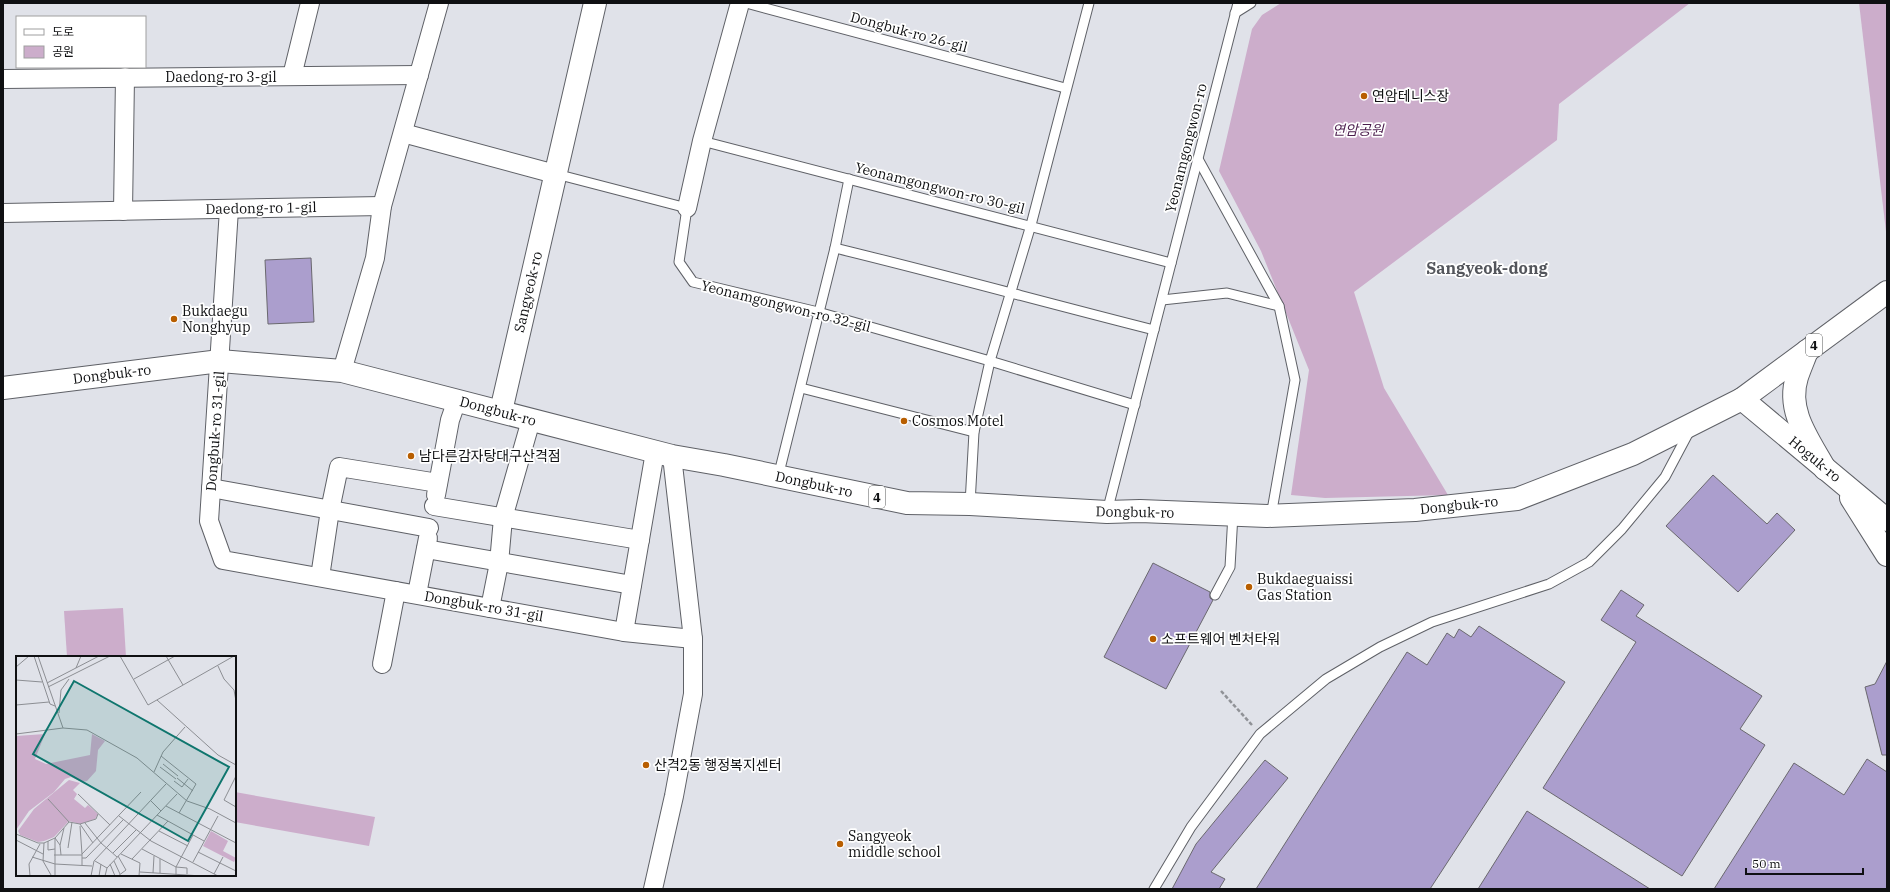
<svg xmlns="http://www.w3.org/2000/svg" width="1890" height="892" font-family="'IBM Plex Serif','Noto Sans KR',serif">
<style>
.green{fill:#ccadcb}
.building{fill:#ab9ecd;stroke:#6a686e}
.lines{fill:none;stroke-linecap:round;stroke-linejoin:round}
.service-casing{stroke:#5f6167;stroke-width:11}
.minor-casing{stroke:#5f6167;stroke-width:20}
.tertiary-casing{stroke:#5f6167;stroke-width:24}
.secondary-casing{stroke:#5f6167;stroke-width:24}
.primary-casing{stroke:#5f6167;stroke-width:24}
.path{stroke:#909297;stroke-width:2.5;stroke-dasharray:4 2;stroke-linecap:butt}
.service{stroke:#fff;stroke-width:9}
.minor{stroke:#fff;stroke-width:18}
.tertiary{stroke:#fff;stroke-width:22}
.secondary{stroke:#fff;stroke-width:22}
.primary{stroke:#fff;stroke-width:22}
.poi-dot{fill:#b85e00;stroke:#fff;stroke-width:1.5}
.labels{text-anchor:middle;stroke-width:3.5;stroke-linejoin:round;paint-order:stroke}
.shield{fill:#fff;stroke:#575859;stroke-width:1}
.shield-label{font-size:13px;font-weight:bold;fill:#0f1012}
.street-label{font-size:14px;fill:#0f1012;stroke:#fff}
.poi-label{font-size:14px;fill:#0f1012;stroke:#fff;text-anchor:start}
.park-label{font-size:14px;font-style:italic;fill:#4a1c4c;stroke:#fff}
.quarter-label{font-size:16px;font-weight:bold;fill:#53555b;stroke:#fff}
.inset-road{fill:none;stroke:#8c8e93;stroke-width:1}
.view{fill:#0f766e;fill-opacity:0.15;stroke:#0f766e;stroke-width:2}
.inset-edge{fill:none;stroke:#0f1012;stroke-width:2}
</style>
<rect width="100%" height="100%" fill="#e0e2e9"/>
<g class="green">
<path d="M1281,3H1690L1559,104L1557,140L1354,292L1384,388L1448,495L1325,498L1291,495L1309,370L1261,251L1219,171L1252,29L1262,15Z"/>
<path d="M1859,3H1887V240Z"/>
<path d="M123,608L126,657H67L64,611Z"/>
<path d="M235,792L375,817L369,846L235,822Z"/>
</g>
<g class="building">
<path d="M311,258L314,322L268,324L265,260Z"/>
<path d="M1713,475L1767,524L1777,513L1795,530L1738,592L1666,526Z"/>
<path d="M1153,563L1210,592V598L1213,600L1166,689L1104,657Z"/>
<path d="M1621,590L1644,605L1636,616L1762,696L1740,729L1765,745L1682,876L1543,788L1636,642L1601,620Z"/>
<path d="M1479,626L1565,682L1430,889H1256L1407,652L1427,665L1447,633L1454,638L1459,629L1471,637Z"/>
<path d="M1887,661V755H1882L1865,687L1875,684Z"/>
<path d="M1867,759L1887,772V889H1714L1794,763L1844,795Z"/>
<path d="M1265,760L1288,778L1211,872L1225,879L1219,889H1172L1196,844Z"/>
<path d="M1527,811L1650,889H1478Z"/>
</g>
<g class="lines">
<defs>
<g id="service">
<path d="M746,3L1065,88"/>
<path d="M1235,13L1251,3"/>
<path d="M702,141L1171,263"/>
<path d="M1198,159L1279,306L1295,380L1271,516"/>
<path d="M556,174L687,208L679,262L693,282L818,312L990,361L1135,405"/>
<path d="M835,248C942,274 1047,303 1154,330"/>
<path d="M1162,300L1227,293L1279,306"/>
<path d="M801,388L974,432"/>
<path d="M778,477L835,248L849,179"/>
<path d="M970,504L974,432L990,361L1031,225L1089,3"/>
<path d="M1107,512L1238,3"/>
<path d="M1215,595L1230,567L1233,514"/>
<path d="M1154,889L1191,827L1260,734L1326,679L1380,647L1432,622L1549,584L1589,562L1622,529L1665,477L1690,430"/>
</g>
<g id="minor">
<path d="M292,76L310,3"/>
<path d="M3,79L419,75"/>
<path d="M403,133L555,174"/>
<path d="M687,208L702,141L740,3"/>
<path d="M229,209L209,521L223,560L624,632L693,639"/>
<path d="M123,211L125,77"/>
<path d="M3,213L382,206"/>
<path d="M342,371L375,258L382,206L439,3"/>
<path d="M211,488L429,528"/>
<path d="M436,495L450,420L457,400"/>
<path d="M434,506L640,540"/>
<path d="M426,549L632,585"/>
<path d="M320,577L330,510L339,467L438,483"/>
<path d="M417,594L428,538"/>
<path d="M490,608L499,563L503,518L531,420"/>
<path d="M624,632L655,452"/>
<path d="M382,664L396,591"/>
<path d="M653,889L674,796L693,694V639L672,456"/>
</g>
<path id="tertiary" d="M501,411L595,3"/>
<g id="secondary">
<path d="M1742,399L1887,520"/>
<path d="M1851,498L1887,555"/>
</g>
<g id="primary">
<path d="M1807,351C1804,359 1800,368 1797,377C1786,411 1809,440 1825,469"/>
<path d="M3,388L220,361L342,371L672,456L724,465L907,503L970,504L1107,512L1140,511L1267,516L1415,510L1517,499L1633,454L1742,399L1887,292"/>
</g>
</defs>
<use href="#service" class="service-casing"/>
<use href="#minor" class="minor-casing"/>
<use href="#tertiary" class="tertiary-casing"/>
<use href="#secondary" class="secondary-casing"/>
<use href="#primary" class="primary-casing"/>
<path class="path" d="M1221,691L1252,725"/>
<use href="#service" class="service"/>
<use href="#minor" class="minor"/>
<use href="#tertiary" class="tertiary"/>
<use href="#secondary" class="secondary"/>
<use href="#primary" class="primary"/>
</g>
<g class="poi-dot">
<circle cx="1364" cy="96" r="4"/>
<circle cx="174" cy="319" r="4"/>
<circle cx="904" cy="421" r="4"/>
<circle cx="411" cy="456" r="4"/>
<circle cx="1249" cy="587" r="4"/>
<circle cx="1153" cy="639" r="4"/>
<circle cx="646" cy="765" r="4"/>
<circle cx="840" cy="844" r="4"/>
</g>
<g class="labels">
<g class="shield">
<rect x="1806" y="334" width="16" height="22" rx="3"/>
<rect x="869" y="486" width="16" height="22" rx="3"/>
</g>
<g class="shield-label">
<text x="1814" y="350">4</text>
<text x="877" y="502">4</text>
</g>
<g class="street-label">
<text transform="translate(909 32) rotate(15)" y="5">Dongbuk-ro 26-gil</text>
<text x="221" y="82">Daedong-ro 3-gil</text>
<text transform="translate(1186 148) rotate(-76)" y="5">Yeonamgongwon-ro</text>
<text transform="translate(940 188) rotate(14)" y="5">Yeonamgongwon-ro 30-gil</text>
<text transform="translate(261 208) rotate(-1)" y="5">Daedong-ro 1-gil</text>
<text transform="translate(528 292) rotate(-77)" y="5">Sangyeok-ro</text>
<text transform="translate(786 306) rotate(14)" y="5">Yeonamgongwon-ro 32-gil</text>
<text transform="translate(112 374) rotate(-7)" y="5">Dongbuk-ro</text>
<text transform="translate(498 411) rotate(15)" y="5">Dongbuk-ro</text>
<text transform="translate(215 431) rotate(-86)" y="5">Dongbuk-ro 31-gil</text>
<text transform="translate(1815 459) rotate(40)" y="5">Hoguk-ro</text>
<text transform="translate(814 484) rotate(12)" y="5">Dongbuk-ro</text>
<text transform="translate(1459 505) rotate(-6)" y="5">Dongbuk-ro</text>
<text transform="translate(1135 512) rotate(1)" y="5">Dongbuk-ro</text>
<text transform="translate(484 606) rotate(10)" y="5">Dongbuk-ro 31-gil</text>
</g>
<g class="poi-label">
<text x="1372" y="101">연암테니스장</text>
<text x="182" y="316">Bukdaegu<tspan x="182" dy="16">Nonghyup</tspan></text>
<text x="912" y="426">Cosmos Motel</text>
<text x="419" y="461">남다른감자탕대구산격점</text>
<text x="1257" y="584">Bukdaeguaissi<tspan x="1257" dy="16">Gas Station</tspan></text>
<text x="1161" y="644">소프트웨어 벤처타워</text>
<text x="654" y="770">산격2동 행정복지센터</text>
<text x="848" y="841">Sangyeok<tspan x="848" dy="16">middle school</tspan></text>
</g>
<g class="park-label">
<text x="1358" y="135">연암공원</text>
</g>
<g class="quarter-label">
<text x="1487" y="274">Sangyeok-dong</text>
</g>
</g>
<g transform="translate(16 656)">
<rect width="220" height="220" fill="#e0e2e9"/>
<path d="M29,78L19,103L30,108L74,99L76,78L89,85L82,94L80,115L71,125L66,126L55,121L49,123L38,136L13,155L0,174V80ZM53,124L64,127L57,134L61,138L58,143L69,152L72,149L82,158L79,163L64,168L53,165L38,181L28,185L22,186L4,179L2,175L18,153ZM195,175L212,185L207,195L220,202L218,206L187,190Z" fill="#ccadcb"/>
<path class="inset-road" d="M18,0L34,48L39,50M22,0L47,72M104,0L132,49L218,0M150,0L167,29M202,10L208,23L218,34L220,45M0,11L13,0M60,12L65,0M118,23L159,0M0,24L26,26M31,27L83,0M32,31L94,0M141,44L202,99L220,109M0,49L33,46M43,57L45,34L53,23M0,78L47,72L71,74L121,102L171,145L194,153L220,167M145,100L180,128L163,157M147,108L162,120M144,111L160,123M138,116L147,96L169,71M220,120L208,144L220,151M161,122L177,135M158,125L166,131L172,123M62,138L94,169M32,143L53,166M135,145L145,155M150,150L220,187M141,159L188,185M103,160L135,185L202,220M69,167L85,187L101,201M64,168L77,187M64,170L66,198M143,175L172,190M0,178L22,187H28L39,182L53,166L64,168L80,163L82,158M39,182L44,189L45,199M0,184L27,198M32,185V194L39,193M28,187L27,205L35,219M44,189L48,172M52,192L56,166M126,193L160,211L171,212V218M182,196L220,215M97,197L120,174M105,198L124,207L123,220M38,199H66M102,200L110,214L102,220M16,201L39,208L76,210M66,202H70L107,164M116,203L152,165M79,205L91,212M98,205L104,218M177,206L202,160M94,208L99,220M66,209V198L125,136M124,216L186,220M137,217L138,200M144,217V203M198,218L207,201M39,219V182M14,220L13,208L24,188M23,220H54M75,220L78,205L150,128M83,220L85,208M89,220L91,212L161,138M160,220V211L177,179"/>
<path class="view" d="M58,25L213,111L172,185L17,98Z"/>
<rect width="220" height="220" class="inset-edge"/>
</g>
<rect width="1890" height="892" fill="none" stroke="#0f1012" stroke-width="8"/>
<rect x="16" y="16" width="130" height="52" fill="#ffffff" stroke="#9f9fa0"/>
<rect x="24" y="29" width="20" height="6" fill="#ffffff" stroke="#9f9fa0"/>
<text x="52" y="36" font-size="12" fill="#0f1012">도로</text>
<rect x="24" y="46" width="20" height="12" fill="#ccadcb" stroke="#9f9fa0"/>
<text x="52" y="56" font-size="12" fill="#0f1012">공원</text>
<path d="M1746 868v6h117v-6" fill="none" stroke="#0f1012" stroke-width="2"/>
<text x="1752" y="868" font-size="12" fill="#0f1012" stroke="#ffffff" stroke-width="3" paint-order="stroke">50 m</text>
</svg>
